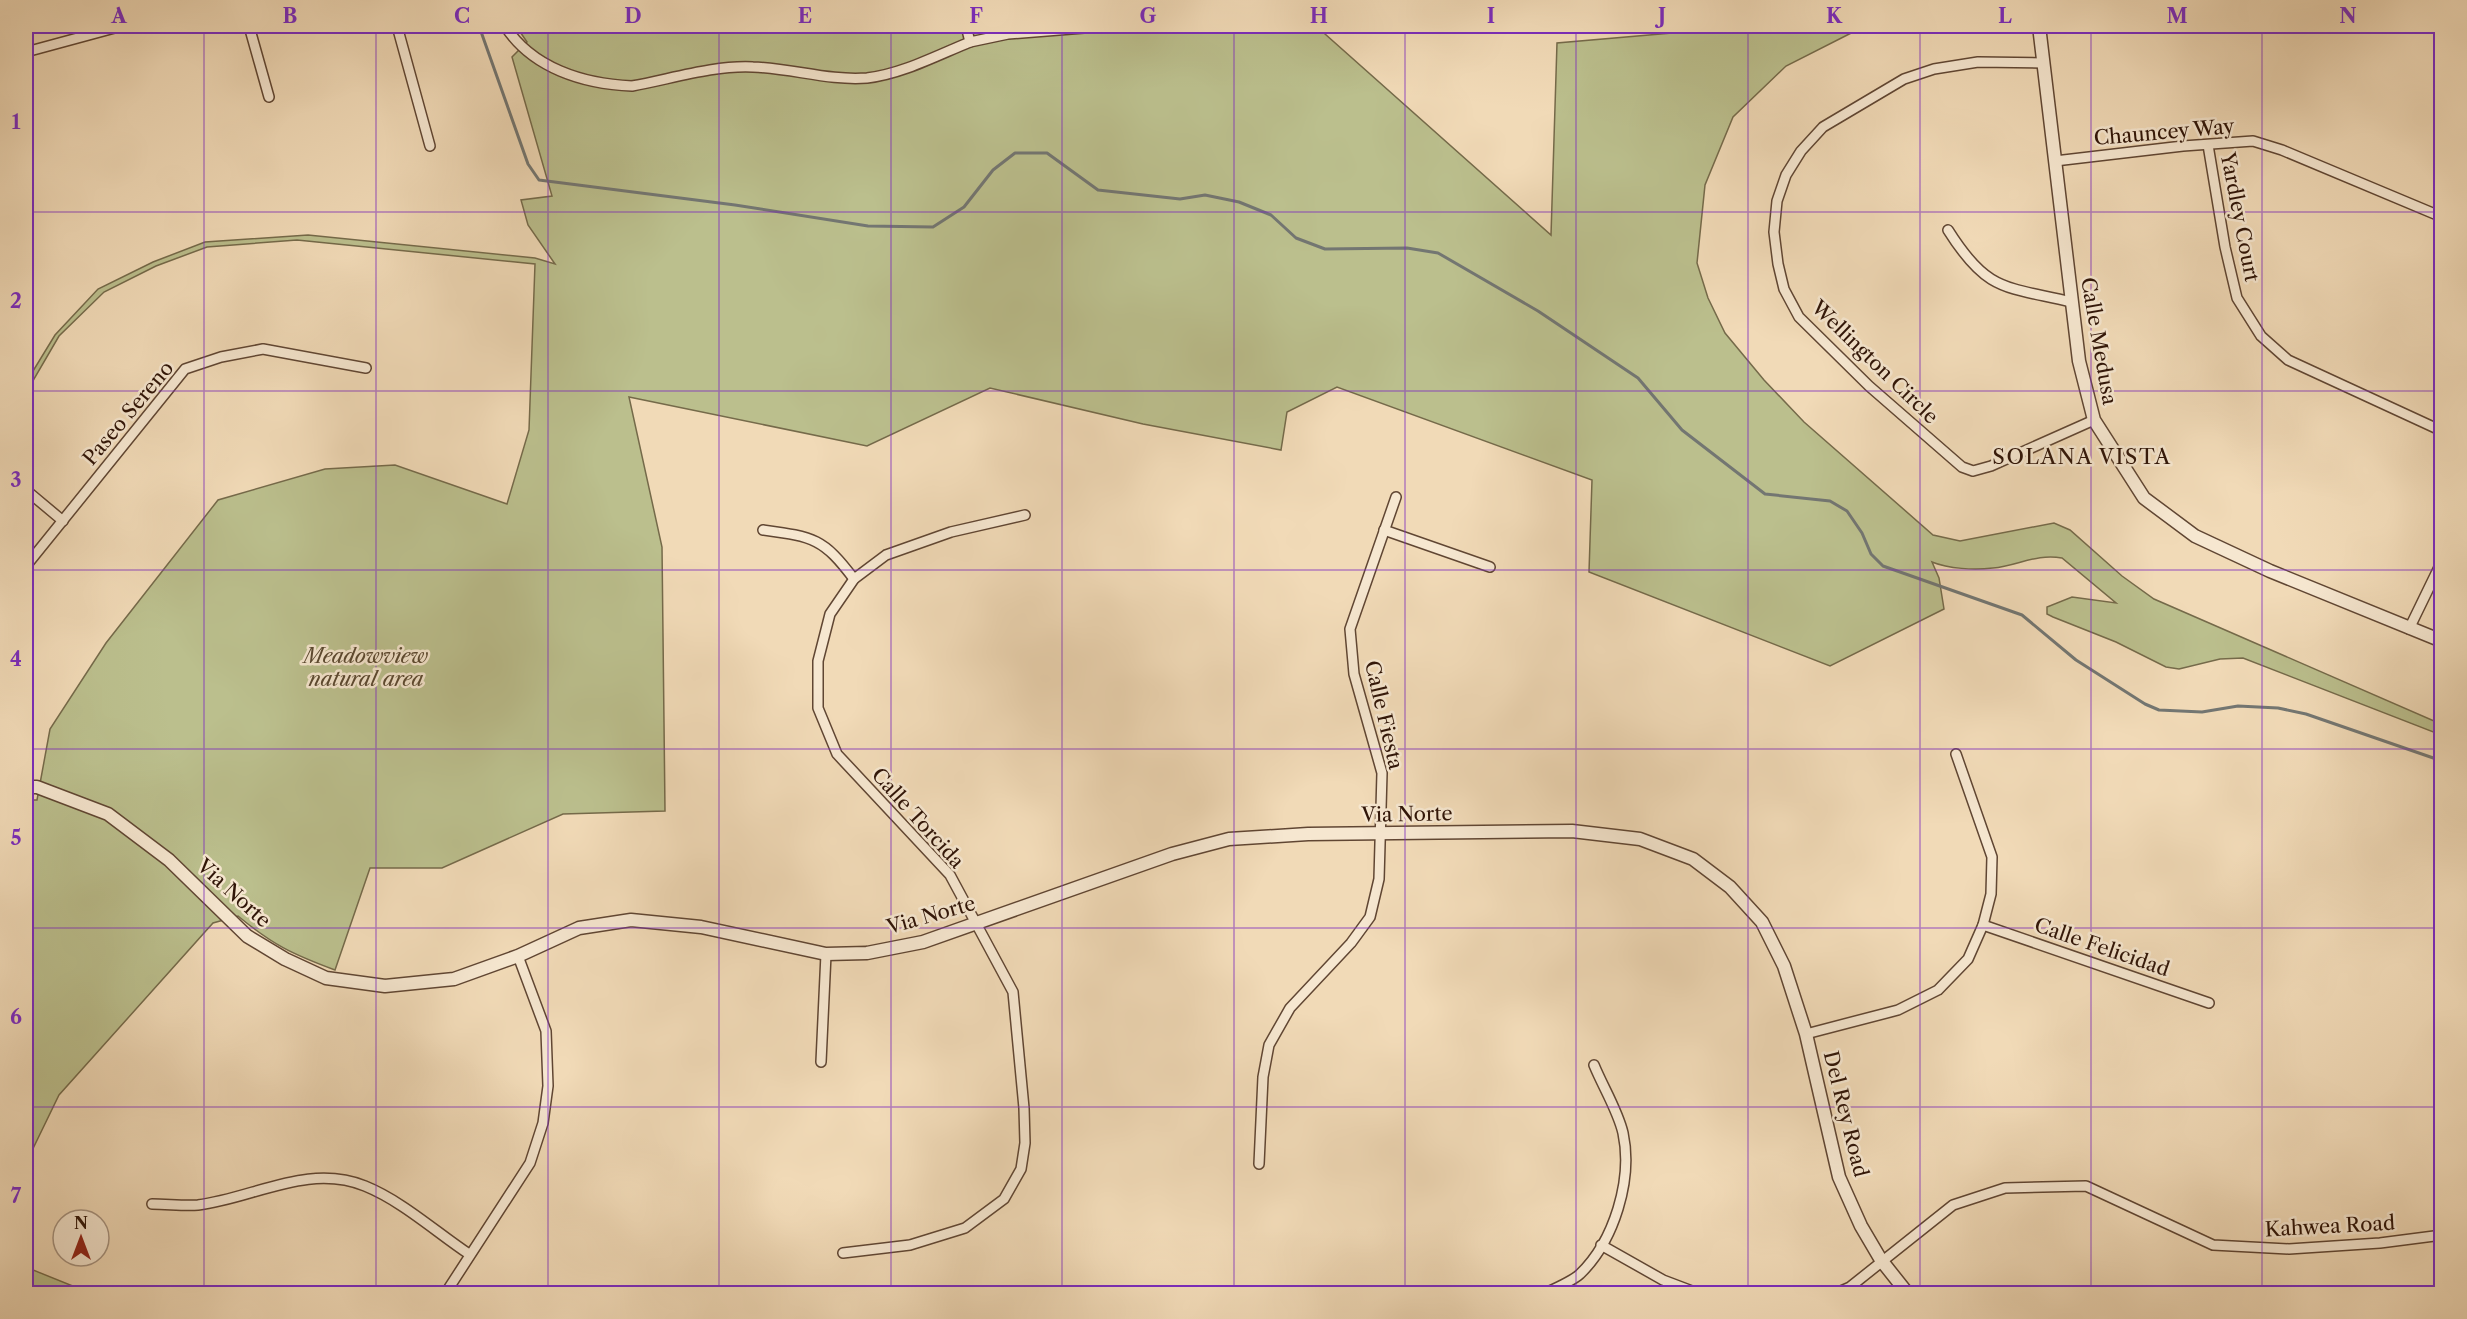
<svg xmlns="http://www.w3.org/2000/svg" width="2467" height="1319" font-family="'Libre Caslon Text',serif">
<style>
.green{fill:#bbbf8d;stroke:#756a4a;stroke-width:1.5}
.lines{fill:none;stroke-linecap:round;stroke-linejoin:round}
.stream{stroke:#737672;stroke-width:3}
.minor-casing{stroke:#604633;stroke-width:12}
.tertiary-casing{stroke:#604633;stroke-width:15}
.minor{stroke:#f6e7d0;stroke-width:9}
.tertiary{stroke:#f6e7d0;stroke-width:12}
.grid{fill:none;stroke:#7b2cbf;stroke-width:1.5;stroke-opacity:0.55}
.labels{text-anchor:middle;stroke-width:5;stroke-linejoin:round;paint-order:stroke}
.street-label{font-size:20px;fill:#2f1407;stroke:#f6e7d0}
.park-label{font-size:20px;font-style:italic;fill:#59472f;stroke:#f6e7d0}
.neighbourhood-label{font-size:21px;letter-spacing:1.5px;fill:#2f1407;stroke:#f6e7d0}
.neatline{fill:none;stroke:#7b2cbf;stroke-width:2}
.grid-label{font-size:20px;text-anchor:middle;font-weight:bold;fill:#7b2cbf}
</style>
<rect width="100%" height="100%" fill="#f1dab7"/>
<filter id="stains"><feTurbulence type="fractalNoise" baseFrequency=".00333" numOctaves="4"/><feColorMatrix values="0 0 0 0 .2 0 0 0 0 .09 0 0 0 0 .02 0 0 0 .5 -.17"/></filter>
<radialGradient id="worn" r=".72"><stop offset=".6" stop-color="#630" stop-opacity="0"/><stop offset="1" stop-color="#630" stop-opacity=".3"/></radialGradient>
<g class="green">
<path d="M516,26H1316L1551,235L1557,43L1753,26H1865L1786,66L1733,117L1705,185L1697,263L1708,298L1725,333L1764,380L1804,422L1933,535L1960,541L2054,523L2070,530L2122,576L2154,599L2441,724V735L2243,658L2220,659L2179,669L2166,667L2116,642L2053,617L2047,614V607L2072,597L2116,603L2062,558C2037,553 2017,566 1993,568C1974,570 1949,569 1932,562L1939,578L1944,609L1830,666L1589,572L1592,480L1337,387L1287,412L1281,450L1143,424L990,388L867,446L629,397L662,547L665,811L563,814L442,868H370L335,970C292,954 273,945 238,916L213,923L59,1095L26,1163V800H37L50,729L106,643L218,500L325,469L395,465L507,504L529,430L535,264L297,240L207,247L156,266L104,292L59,336L30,386L26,383V374L30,376L55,335L98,289L153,262L205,242L308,235L535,258L555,264L528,225L521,200L552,196L512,57L527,42Z"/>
<path d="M26,1250L33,1270L90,1293H26Z"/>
</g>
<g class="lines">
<path class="stream" d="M479,26L528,164L539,180L735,205L868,226L933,227L964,207L993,170L1015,153H1047L1098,190L1180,199L1205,195L1239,202L1271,215L1296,238L1325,249L1407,248L1438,253L1538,311L1638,378L1682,430L1765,494L1830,501L1847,511L1862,533L1871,554L1883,566L2022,615L2076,660L2145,704L2159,710L2202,712L2238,706L2278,708L2306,714L2442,761"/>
<defs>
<g id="minor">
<path d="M249,26L269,97"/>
<path d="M397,26L430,146"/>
<path d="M505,26C532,68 583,84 632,86C671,79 714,65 753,67C791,68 829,81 867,78C902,74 938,55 970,42"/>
<path d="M966,26L970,42L1008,34L1109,26"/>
<path d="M26,52L122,26"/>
<path d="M2043,63L1978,62L1934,69L1904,79L1823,127L1801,151L1786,175L1777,201L1774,232L1778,264L1784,289L1799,317L1869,386L1962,467L1973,471L1991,466L2094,420"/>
<path d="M2208,145L2225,247L2237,298L2261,336L2288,360L2442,431"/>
<path d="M2055,161L2183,146L2253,141L2282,150L2442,217"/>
<path d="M1948,230C1987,292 2004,286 2071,302"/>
<path d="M26,490L63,521"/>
<path d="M763,530C814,537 823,538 854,579"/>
<path d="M1384,530L1490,567"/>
<path d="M26,566L185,369L221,357L263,349L366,368"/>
<path d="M2409,629L2442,561"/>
<path d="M1983,925L2209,1003"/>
<path d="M1806,1034L1898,1010L1938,990L1968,959L1983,925L1991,894L1992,857L1956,754"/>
<path d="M821,1062L826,954"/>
<path d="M1259,1164L1263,1077L1269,1045L1290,1008L1351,943L1370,917L1379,879L1382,773L1354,674L1350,629L1396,497"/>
<path d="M152,1204C167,1204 184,1206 198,1205C254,1198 308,1163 365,1186C402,1201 436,1232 469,1254"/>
<path d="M1601,1245L1663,1280L1700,1294"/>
<path d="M843,1253L910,1245L965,1228L1004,1199L1021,1169L1025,1143L1024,1108L1013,992L950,875L837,754L818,708V661L830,614L854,579L886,555L951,532L1025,515"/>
<path d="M445,1294L530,1163L543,1123L548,1086L546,1031L518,956"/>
<path d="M1543,1294C1554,1289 1571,1282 1580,1274C1614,1241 1633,1180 1623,1133C1618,1111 1603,1087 1594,1065"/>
<path d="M1834,1294L1850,1287L1953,1205L2005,1188L2086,1186L2213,1245L2289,1249L2380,1243L2442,1235"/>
</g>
<g id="tertiary">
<path d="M2039,26L2079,361L2094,420L2144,498L2195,536L2270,571L2442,641"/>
<path d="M26,787H37L108,814L169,860L247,936L285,959L326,978L385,986L454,979L518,956L579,928L631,920L701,927L826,954L867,953L923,942L1172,854L1229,839L1308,834L1572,831L1640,839L1693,859L1730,887L1762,922L1784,966L1806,1034L1839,1177L1861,1226L1881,1260L1908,1294"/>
</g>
</defs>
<use href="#minor" class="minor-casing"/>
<use href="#tertiary" class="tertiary-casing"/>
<use href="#minor" class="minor"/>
<use href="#tertiary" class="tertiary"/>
</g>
<path class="grid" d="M204,26V1294M376,26V1294M548,26V1294M719,26V1294M891,26V1294M1062,26V1294M1234,26V1294M1405,26V1294M1576,26V1294M1748,26V1294M1920,26V1294M2091,26V1294M2262,26V1294M26,212H2442M26,391H2442M26,570H2442M26,749H2442M26,928H2442M26,1107H2442"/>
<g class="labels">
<g class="street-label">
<text transform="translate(2164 132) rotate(-5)" y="7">Chauncey Way</text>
<text transform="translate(2240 217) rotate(79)" y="7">Yardley Court</text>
<text transform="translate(2099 341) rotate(80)" y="7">Calle Medusa</text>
<text transform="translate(1875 362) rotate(44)" y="7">Wellington Circle</text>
<text transform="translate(128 413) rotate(-50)" y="7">Paseo Sereno</text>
<text transform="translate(1384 715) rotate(77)" y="7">Calle Fiesta</text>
<text transform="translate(1407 814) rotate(-1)" y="7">Via Norte</text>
<text transform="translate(918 818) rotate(48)" y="7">Calle Torcida</text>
<text transform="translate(234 893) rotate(42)" y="7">Via Norte</text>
<text transform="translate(931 915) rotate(-16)" y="7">Via Norte</text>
<text transform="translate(2102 947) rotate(19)" y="7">Calle Felicidad</text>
<text transform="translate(1846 1114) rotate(76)" y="7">Del Rey Road</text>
<text transform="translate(2330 1226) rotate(-3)" y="7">Kahwea Road</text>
</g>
<g class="park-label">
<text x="366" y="663">Meadowview<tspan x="366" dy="23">natural area</tspan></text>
</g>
<g class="neighbourhood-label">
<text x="2082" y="464">SOLANA VISTA</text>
</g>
</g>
<rect width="2467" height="1319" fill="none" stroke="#f1dab7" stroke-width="66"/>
<g transform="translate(81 1238)"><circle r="28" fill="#f6e7d0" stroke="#a69380" stroke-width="1.5"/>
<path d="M0-4.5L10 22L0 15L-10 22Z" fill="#8f2418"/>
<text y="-9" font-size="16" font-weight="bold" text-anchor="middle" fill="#2f1407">N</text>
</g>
<rect x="33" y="33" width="2401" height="1253" class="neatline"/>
<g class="grid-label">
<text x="119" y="23">A</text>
<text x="290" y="23">B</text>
<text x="462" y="23">C</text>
<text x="633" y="23">D</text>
<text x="805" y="23">E</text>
<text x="976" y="23">F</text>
<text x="1148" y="23">G</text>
<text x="1319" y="23">H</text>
<text x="1491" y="23">I</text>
<text x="1662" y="23">J</text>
<text x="1834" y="23">K</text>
<text x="2005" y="23">L</text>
<text x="2177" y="23">M</text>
<text x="2348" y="23">N</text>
<text x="16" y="129">1</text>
<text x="16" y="308">2</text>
<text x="16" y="487">3</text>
<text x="16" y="666">4</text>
<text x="16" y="845">5</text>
<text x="16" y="1024">6</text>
<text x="16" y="1203">7</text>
</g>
<rect width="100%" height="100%" filter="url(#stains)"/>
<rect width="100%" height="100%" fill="url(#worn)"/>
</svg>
